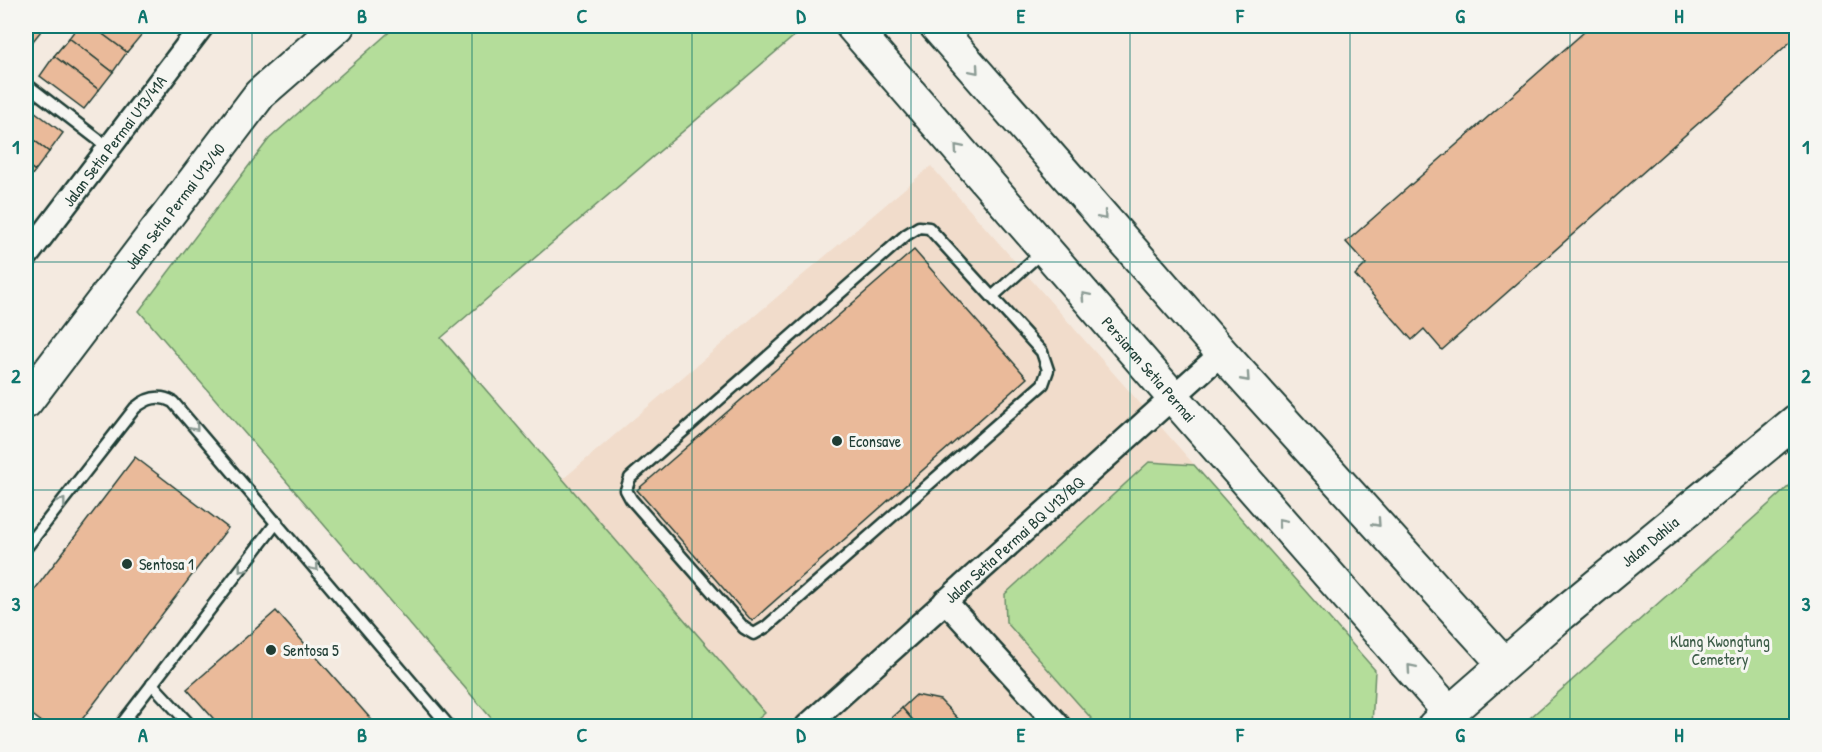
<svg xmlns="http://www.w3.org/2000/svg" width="1822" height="752" font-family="'Patrick Hand',sans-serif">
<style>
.built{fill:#f1dccb}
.green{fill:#b4dd9a;stroke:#6a8d67;stroke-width:1.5}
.building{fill:#eaba9a;stroke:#1f3d34;stroke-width:1.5}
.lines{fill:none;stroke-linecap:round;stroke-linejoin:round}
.lane-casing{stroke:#1f3d34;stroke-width:15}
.street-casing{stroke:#1f3d34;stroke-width:27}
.secondary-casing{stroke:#1f3d34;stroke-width:36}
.lane{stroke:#f6f6f2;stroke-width:10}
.street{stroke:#f6f6f2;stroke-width:22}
.secondary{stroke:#f6f6f2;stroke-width:32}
.oneway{stroke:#8a9a93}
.grid{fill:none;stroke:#0f766e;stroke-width:1.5;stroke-opacity:0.55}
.poi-dot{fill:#1f3d34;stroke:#f6f6f2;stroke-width:2}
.labels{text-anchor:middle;stroke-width:6;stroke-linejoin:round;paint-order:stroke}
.street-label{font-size:16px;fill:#1f3d34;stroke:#f6f6f2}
.poi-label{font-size:16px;fill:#1f3d34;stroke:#f6f6f2;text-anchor:start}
.park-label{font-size:16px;fill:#3d5d48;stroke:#f6f6f2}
.neatline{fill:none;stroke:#0f766e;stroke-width:2}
.grid-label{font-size:20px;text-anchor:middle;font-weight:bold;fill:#0f766e}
</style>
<rect width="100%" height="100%" fill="#f4eae0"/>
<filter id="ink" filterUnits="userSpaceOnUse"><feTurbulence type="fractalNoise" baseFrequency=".0167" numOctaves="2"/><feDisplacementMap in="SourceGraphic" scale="12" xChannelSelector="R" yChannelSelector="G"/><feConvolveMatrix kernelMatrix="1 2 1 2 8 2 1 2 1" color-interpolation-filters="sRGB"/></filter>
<g filter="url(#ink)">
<path class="built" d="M931,166L1375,670L1372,726H750L765,713L563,479Z"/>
<g class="green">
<path d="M396,26H806L441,338L765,713L750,726H498L139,311L269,139Z"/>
<path d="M1149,462L1194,465L1375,670L1372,726H1098L1006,622L1005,594Z"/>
<path d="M1796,480V726H1521Z"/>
</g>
<g class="building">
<path d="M26,26H45L33,41L26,35Z"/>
<path d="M78,26H92L127,52L113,72L69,38Z"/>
<path d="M92,26H131L142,34L127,52Z"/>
<path d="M131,26H148L142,34Z"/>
<path d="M1591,26H1796V37L1442,350L1424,329L1412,340L1355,275L1366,264L1346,242Z"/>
<path d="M26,35L33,41L26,51Z"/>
<path d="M69,38L113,72L99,90L54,56Z"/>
<path d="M54,56L99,90L84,109L40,76Z"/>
<path d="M26,105L63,133L49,152L26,134Z"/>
<path d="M26,134L49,152L35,171L26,164Z"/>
<path d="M26,164L35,171L26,183Z"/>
<path d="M914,250L1027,378L752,621L637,490Z"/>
<path d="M135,457L228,528L77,726H47L26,710V601Z"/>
<path d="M276,611L377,726H220L187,689Z"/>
<path d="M916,695L940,700L965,726H918L902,708Z"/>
<path d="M902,708L918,726H882Z"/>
</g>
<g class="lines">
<defs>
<g id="lane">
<path d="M26,84L109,148"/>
<path d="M992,297L929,228L919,227L906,235L630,478L626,490L631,499L744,628L754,634L766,627L1043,384L1048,370L1042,352L992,297L1043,251"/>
<path d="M26,548L135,408C147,398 159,394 173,402L449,726"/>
<path d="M152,684L191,726"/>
<path d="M120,726L277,522"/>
</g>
<g id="street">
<path id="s1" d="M26,257L202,26"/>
<path d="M945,601L1059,726"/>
<path id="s2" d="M807,726L1222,353"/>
</g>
<g id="secondary">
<path id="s3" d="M852,26L1173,397L1449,712"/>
<path d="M936,26L1222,353L1504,664"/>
<path id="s4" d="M26,402L260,94L338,26"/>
<path id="s5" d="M1434,726L1562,614L1796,421"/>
</g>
</defs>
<use href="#lane" class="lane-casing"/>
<use href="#street" class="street-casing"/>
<use href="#secondary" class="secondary-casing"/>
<use href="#lane" class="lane"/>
<use href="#street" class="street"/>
<use href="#secondary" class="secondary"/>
</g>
<defs><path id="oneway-chevron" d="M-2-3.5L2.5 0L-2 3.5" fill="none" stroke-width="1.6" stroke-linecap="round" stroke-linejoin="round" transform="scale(1.5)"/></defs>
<g class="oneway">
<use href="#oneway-chevron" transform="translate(975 70) rotate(49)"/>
<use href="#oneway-chevron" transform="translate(958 148) rotate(-131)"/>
<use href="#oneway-chevron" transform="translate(1103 216) rotate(49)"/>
<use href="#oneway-chevron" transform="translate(1085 296) rotate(-131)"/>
<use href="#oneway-chevron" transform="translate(1246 378) rotate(48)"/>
<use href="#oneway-chevron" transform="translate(195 427) rotate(49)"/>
<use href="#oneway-chevron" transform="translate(62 502) rotate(-52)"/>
<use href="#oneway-chevron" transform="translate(1282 522) rotate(-131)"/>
<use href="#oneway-chevron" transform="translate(1377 523) rotate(48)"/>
<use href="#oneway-chevron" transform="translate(315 567) rotate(50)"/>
<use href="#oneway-chevron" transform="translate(242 569) rotate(128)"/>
<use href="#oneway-chevron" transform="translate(1411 668) rotate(-131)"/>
</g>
</g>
<path class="grid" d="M252,26V726M472,26V726M692,26V726M911,26V726M1130,26V726M1350,26V726M1570,26V726M26,262H1796M26,490H1796"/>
<g class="poi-dot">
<circle cx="837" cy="441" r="6"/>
<circle cx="127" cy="564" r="6"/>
<circle cx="271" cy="650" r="6"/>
</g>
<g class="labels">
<g class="street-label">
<text dy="6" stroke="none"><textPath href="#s1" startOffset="146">Jalan Setia Permai U13/41A</textPath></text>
<text dy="6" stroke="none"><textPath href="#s4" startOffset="246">Jalan Setia Permai U13/40</textPath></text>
<text dy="6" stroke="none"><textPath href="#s3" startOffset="454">Persiaran Setia Permai</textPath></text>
<text dy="6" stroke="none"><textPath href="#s2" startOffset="279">Jalan Setia Permai BQ U13/BQ</textPath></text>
<text dy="6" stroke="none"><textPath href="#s5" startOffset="284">Jalan Dahlia</textPath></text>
</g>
<g class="poi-label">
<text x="849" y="447">Econsave</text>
<text x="139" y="570">Sentosa 1</text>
<text x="283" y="656">Sentosa 5</text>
</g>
<g class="park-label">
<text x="1720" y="647">Klang Kwongtung<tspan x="1720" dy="18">Cemetery</tspan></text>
</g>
</g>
<rect width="1822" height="752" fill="none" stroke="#f6f6f2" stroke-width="66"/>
<rect x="33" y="33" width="1756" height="686" class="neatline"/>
<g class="grid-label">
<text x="143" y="23">A</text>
<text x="362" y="23">B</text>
<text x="582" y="23">C</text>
<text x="801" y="23">D</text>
<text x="1021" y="23">E</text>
<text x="1240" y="23">F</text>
<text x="1460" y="23">G</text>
<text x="1679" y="23">H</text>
<text x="16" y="154">1</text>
<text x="1806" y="154">1</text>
<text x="16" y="383">2</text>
<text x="1806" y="383">2</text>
<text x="16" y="611">3</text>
<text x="1806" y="611">3</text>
<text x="143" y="742">A</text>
<text x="362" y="742">B</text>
<text x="582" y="742">C</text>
<text x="801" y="742">D</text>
<text x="1021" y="742">E</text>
<text x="1240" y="742">F</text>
<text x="1460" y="742">G</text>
<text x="1679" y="742">H</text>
</g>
</svg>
